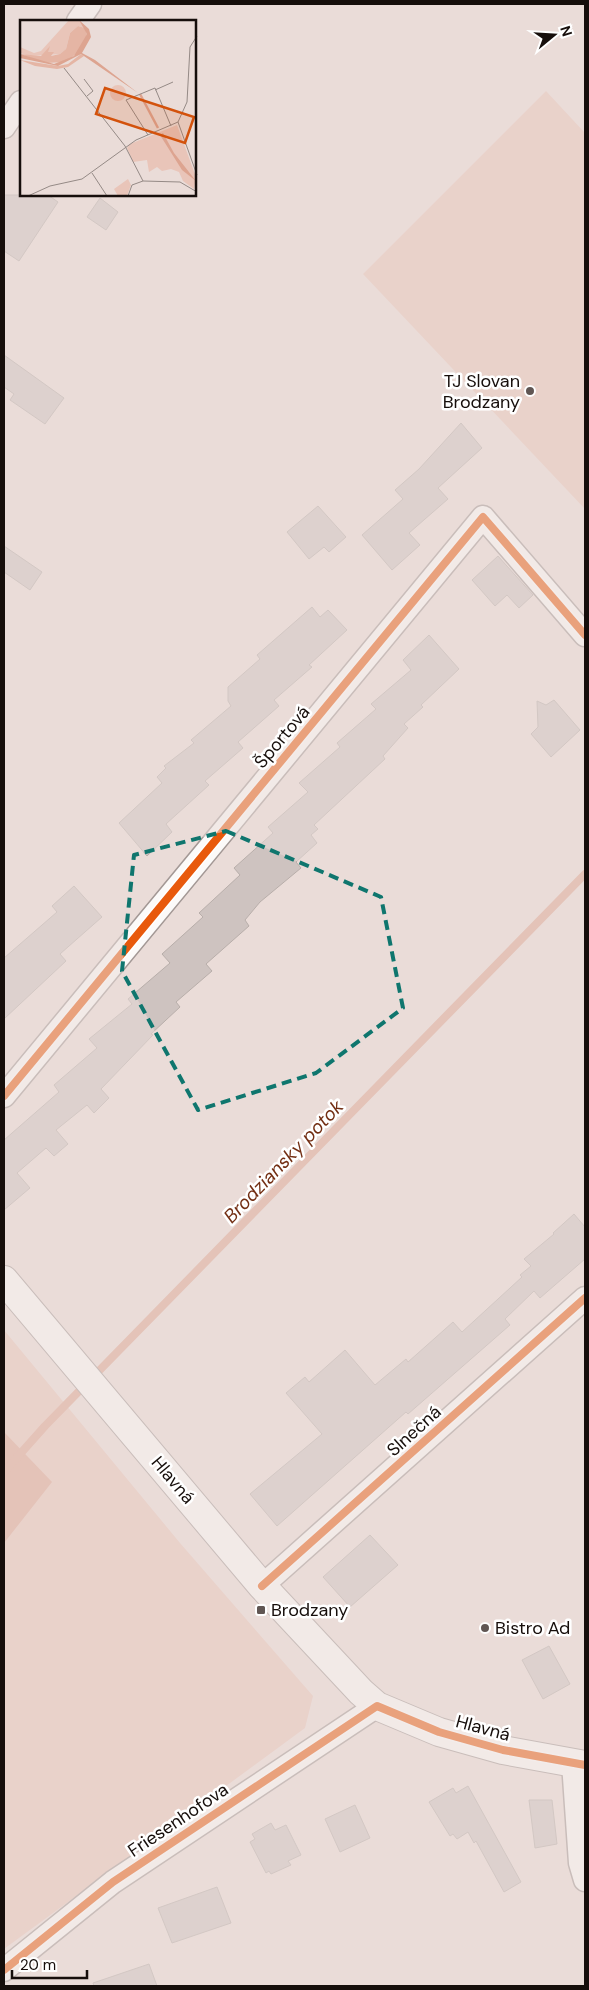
<svg xmlns="http://www.w3.org/2000/svg" width="589" height="1990" font-family="'DM Sans',sans-serif">
<style>
.green{fill:#e9c5b9}
.water{fill:#dda490}
.lines{fill:none;stroke-linecap:round;stroke-linejoin:round}
.stream{stroke:#dda490;stroke-width:8}
.building{fill:#cec3c0;stroke:#b8aeaa}
.street-casing{stroke:#a39895;stroke-width:25}
.secondary-casing{stroke:#a39895;stroke-width:30}
.street{stroke:#fcfaf9;stroke-width:22}
.secondary{stroke:#fcfaf9;stroke-width:28}
.cycleway-casing{stroke:#fff;stroke-width:11}
.cycleway{stroke:#e8590c;stroke-width:8}
.marked{fill:none;stroke:#0f766e;stroke-width:4;stroke-dasharray:10 6;stroke-linejoin:round}
.poi-dot{fill:#605653;stroke:#fff;stroke-width:2}
.labels{text-anchor:middle;stroke-width:5;stroke-linejoin:round;paint-order:stroke}
.poi-label{font-size:18px;fill:#160e0b;stroke:#fff;text-anchor:start}
.street-label{font-size:18px;fill:#160e0b;stroke:#fff}
.water-label{font-size:19px;font-style:italic;fill:#732f14;stroke:#fff}
.inset-river{fill:none;stroke:#dda490;stroke-width:2.5}
.inset-road{fill:none;stroke:#958a86;stroke-width:1}
.view{fill:#d3520c;fill-opacity:0.15;stroke:#d3520c;stroke-width:2.5}
.inset-edge{fill:none;stroke:#160e0b;stroke-width:2.5}
</style>
<rect width="100%" height="100%" fill="#eadcd8"/>
<g class="green">
<path d="M546,91L585,133V509L363,274Z"/>
<path d="M4,1330L180,1543L313,1696L305,1728L4,1949Z"/>
</g>
<path class="water" d="M4,1432L52,1482L4,1543Z"/>
<g class="lines">
<path class="stream" d="M4,1472L45,1426L585,874"/>
</g>
<g class="building">
<path d="M4,195H48L58,202L19,261L4,251Z"/>
<path d="M100,198L118,212L106,230L87,217Z"/>
<path d="M4,355L64,398L45,424L10,400L14,394L4,387Z"/>
<path d="M461,423L482,448L438,488L448,499L409,533L420,545L392,570L362,535L403,499L395,490L419,469Z"/>
<path d="M318,506L346,537L329,552L324,547L309,559L287,532Z"/>
<path d="M4,546L42,572L30,590L4,572Z"/>
<path d="M498,556L533,595L519,608L507,595L495,606L472,580Z"/>
<path d="M312,607L320,617L328,610L347,630L309,665L312,667L274,700L279,706L238,742L243,748L205,781L209,785L166,824L172,832L147,856L119,823L162,783L157,777L166,768L164,766L194,743L191,740L231,706L228,701V687L260,659L257,655Z"/>
<path d="M429,635L459,669L421,705L423,707L404,724L408,728L383,756L385,759L314,825L318,829L311,835L317,843L296,862L301,868L260,902L245,920L249,926L206,964L212,971L176,1002L180,1007L151,1034L153,1035L101,1089L109,1098L94,1113L87,1105L56,1130L68,1144L54,1156L46,1148L17,1173L30,1188L4,1210V1140L59,1092L54,1085L97,1048L89,1039L132,1004L128,999L170,963L162,954L203,917L199,913L240,875L234,868L273,833L268,827L308,792L299,783L340,747L337,743L376,709L371,704L411,670L403,660Z"/>
<path d="M554,700L580,730L551,757L531,734L538,727L537,701L546,705Z"/>
<path d="M74,886L102,917L60,954L66,961L4,1019V958L57,912L52,906Z"/>
<path d="M574,1214L585,1227V1259L540,1298L534,1291L505,1319L510,1325L408,1414L406,1412L277,1526L250,1494L322,1434L286,1393L305,1377L309,1382L345,1350L375,1385L406,1359L408,1362L453,1322L462,1332L522,1277L520,1275L531,1266L524,1259L554,1234L553,1233Z"/>
<path d="M370,1535L398,1565L350,1607L323,1577Z"/>
<path d="M549,1646L570,1684L543,1699L522,1660Z"/>
<path d="M468,1786L521,1882L504,1892L476,1841L474,1843L468,1832L457,1839L453,1834L450,1836L429,1802L453,1788L456,1793Z"/>
<path d="M529,1800H552L557,1844L535,1848Z"/>
<path d="M355,1805L370,1838L340,1852L325,1819Z"/>
<path d="M271,1823L275,1830L286,1825L301,1855L288,1861L291,1865L271,1874L269,1871L266,1873L250,1842L255,1839L252,1834Z"/>
<path d="M217,1887L231,1923L172,1943L158,1908Z"/>
<path d="M149,1964L157,1986H94L93,1983Z"/>
</g>
<g class="lines">
<defs>
<g id="street">
<path d="M78,21L90,4"/>
<path d="M4,127L21,102"/>
<path d="M4,1096L483,517L585,635"/>
<path d="M262,1586L585,1298"/>
<path d="M573,1763L580,1863L585,1880"/>
<path d="M4,1970L113,1882L377,1706"/>
</g>
<path id="secondary" d="M4,1280L262,1586L361,1692L377,1706L439,1732L503,1750L585,1765"/>
</defs>
<use href="#street" class="street-casing"/>
<use href="#secondary" class="secondary-casing"/>
<use href="#street" class="street"/>
<use href="#secondary" class="secondary"/>
<defs>
<g id="cycleway">
<path d="M4,1096L483,517L585,635"/>
<path d="M262,1586L585,1298"/>
<path d="M4,1970L113,1882L377,1706L439,1732L503,1750L585,1765"/>
</g>
</defs>
<use href="#cycleway" class="cycleway-casing"/>
<use href="#cycleway" class="cycleway"/>
</g>
<path d="M0 0H589V1990H0ZM226,831L381,897L403,1008L316,1073L198,1110L122,971L134,855Z" fill="#eadcd8" fill-opacity=".55" fill-rule="evenodd"/>
<path class="marked" d="M226,831L381,897L403,1008L316,1073L198,1110L122,971L134,855Z"/>
<g class="poi-dot">
<circle cx="530" cy="391" r="5"/>
<rect x="256" y="1605" width="10" height="10" rx="2.5"/>
<circle cx="485" cy="1628" r="5"/>
</g>
<g class="labels">
<g class="poi-label">
<text x="520" y="387" text-anchor="end">TJ Slovan<tspan x="520" dy="21">Brodzany</tspan></text>
<text x="271" y="1616">Brodzany</text>
<text x="495" y="1634">Bistro Ad</text>
</g>
<g class="street-label">
<text transform="translate(282 737) rotate(-50)" y="6">Športová</text>
<text transform="translate(414 1431) rotate(-42)" y="6">Slnečná</text>
<text transform="translate(173 1480) rotate(50)" y="6">Hlavná</text>
<text transform="translate(483 1728) rotate(15)" y="6">Hlavná</text>
<text transform="translate(178 1820) rotate(-34)" y="6">Friesenhofova</text>
</g>
<g class="water-label">
<text transform="translate(283 1161) rotate(-46)" y="7">Brodziansky potok</text>
</g>
</g>
<g transform="translate(20 20)">
<rect width="176" height="176" fill="#eadcd8"/>
<path d="M49,0H59L65,8L58,6L50,13L46,29L40,34L10,36L0,33V27L14,33L21,31ZM90 73a8 8 0 1 1 16 0a8 8 0 1 1-16 0ZM157,105L176,157L174,169L163,161L159,152L151,149L142,151L137,147L129,152L127,140L113,142L107,128L110,124ZM108,159L111,165L107,176H98L94,169Z" fill="#e9c5b9"/>
<path d="M58,6L65,8L67,14L64,23L59,32L45,42L26,43L0,34L21,36L30,26L28,32H34L31,36L40,34L46,29L50,13ZM61,34L64,36L48,47L37,49L15,46L0,40L38,46L48,44Z" fill="#e5b5a4"/>
<path d="M59,0L69,9L71,17L62,33L75,40L118,73L61,34L38,46L0,38V34L34,44L54,36L67,14ZM143,113L154,133L176,161L162,150L140,115Z" fill="#dda490"/>
<path class="inset-river" d="M120,74L138,108"/>
<path class="inset-road" d="M44,48L105,126L123,161M64,59L73,71L67,76M135,70L153,62M158,102L177,155M128,115L106,80L135,68L151,106M72,153L87,176M8,176L30,166L62,159L116,120L158,102L167,82L170,27L177,16M108,176L112,165L123,161L160,162L177,172"/>
<path class="view" d="M85,68L174,97L165,123L76,94Z"/>
<rect width="176" height="176" class="inset-edge"/>
</g>
<rect width="589" height="1990" fill="none" stroke="#160e0b" stroke-width="10"/>
<g transform="translate(554 35) rotate(72)" stroke="#ffffff" stroke-width="4" paint-order="stroke">
<path d="M0-4L9 19L0 12L-9 19Z" fill="#160e0b"/>
<text y="-8" font-size="14" font-weight="bold" text-anchor="middle" fill="#160e0b">N</text>
</g>
<path d="M12 1970v8h75v-8" fill="none" stroke="#160e0b" stroke-width="2.5"/>
<text x="20" y="1970" font-size="15" fill="#160e0b" stroke="#ffffff" stroke-width="4" paint-order="stroke">20 m</text>
</svg>
